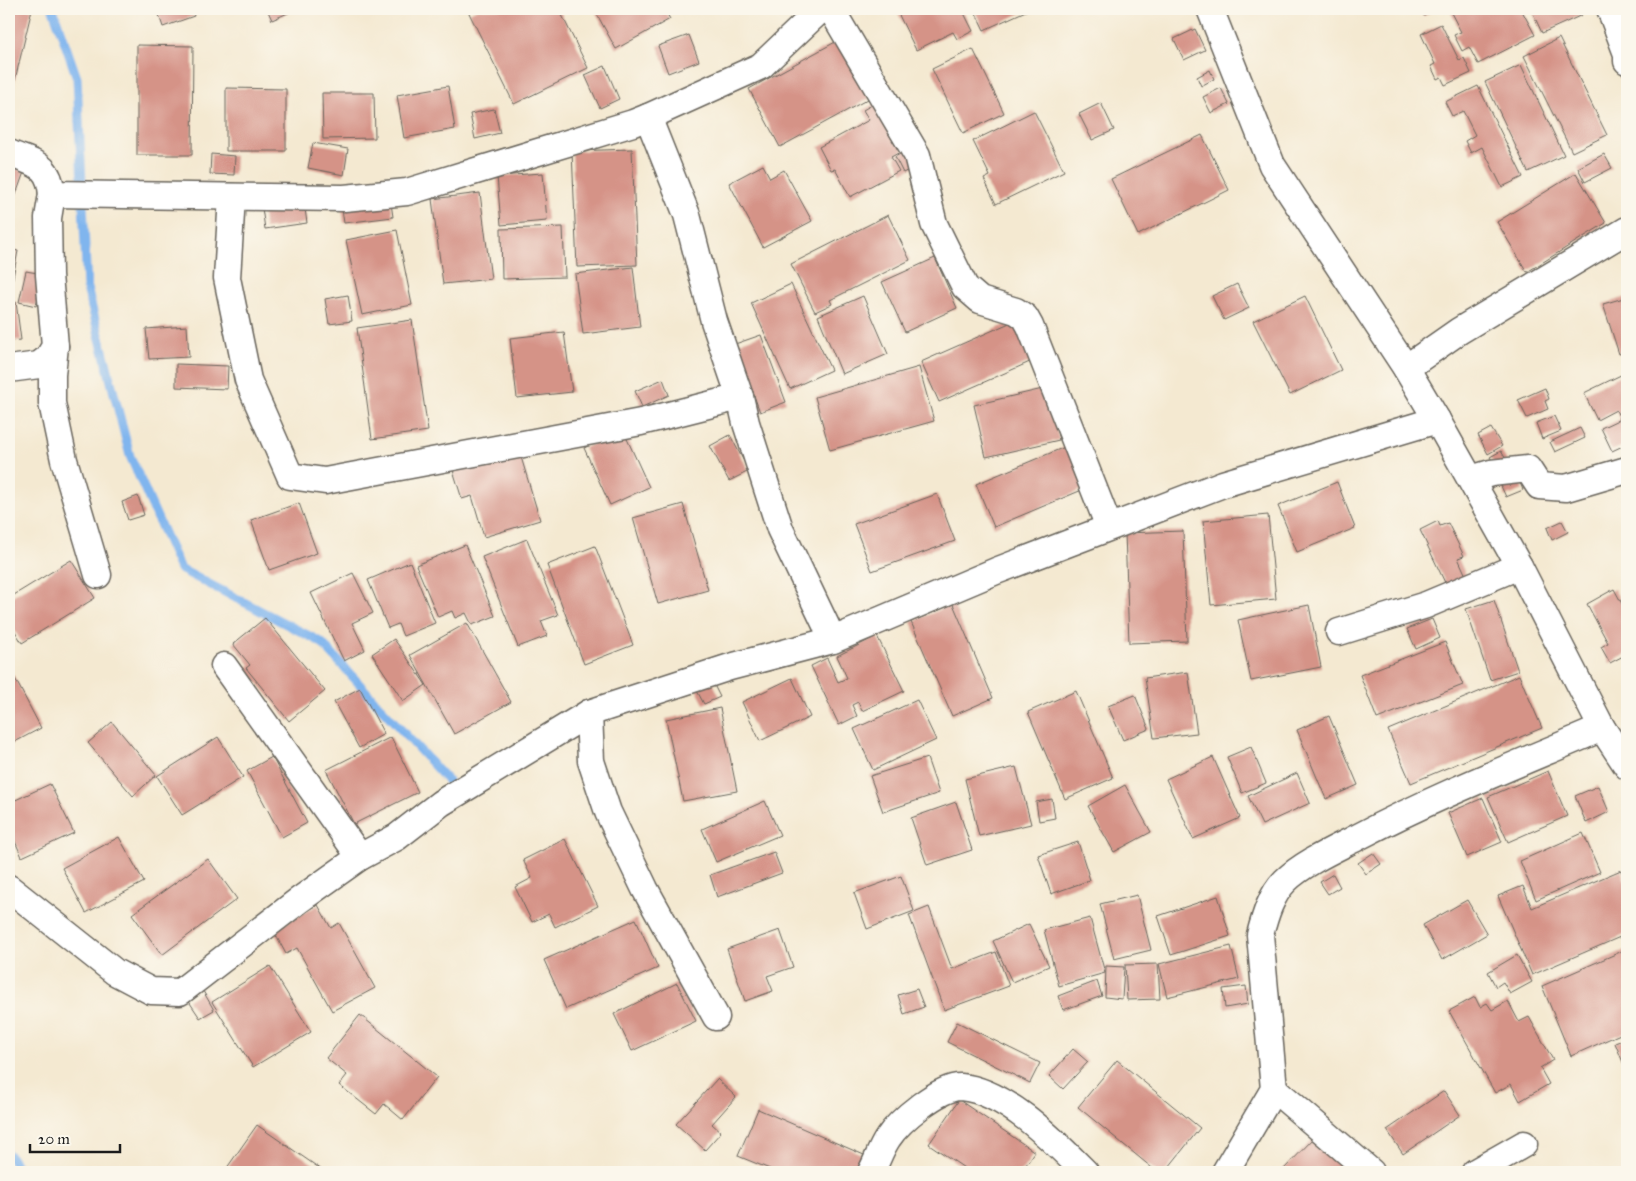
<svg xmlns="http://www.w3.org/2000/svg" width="1636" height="1181" font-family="'IM FELL Great Primer',serif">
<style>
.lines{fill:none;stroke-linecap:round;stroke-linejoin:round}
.stream{stroke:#80b5ee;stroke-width:9}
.building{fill:#d59387}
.street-casing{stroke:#68645b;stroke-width:29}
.street{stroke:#fff;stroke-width:26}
</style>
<rect width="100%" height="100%" fill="#fbf7ec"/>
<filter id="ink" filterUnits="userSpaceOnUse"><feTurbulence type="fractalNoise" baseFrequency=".02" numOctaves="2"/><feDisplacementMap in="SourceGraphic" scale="10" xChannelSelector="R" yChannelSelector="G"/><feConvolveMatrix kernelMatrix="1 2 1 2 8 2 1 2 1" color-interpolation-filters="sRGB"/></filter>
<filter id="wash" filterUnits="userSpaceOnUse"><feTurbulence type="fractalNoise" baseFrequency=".0096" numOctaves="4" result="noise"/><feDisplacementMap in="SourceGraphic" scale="20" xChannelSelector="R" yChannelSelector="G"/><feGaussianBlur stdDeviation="1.12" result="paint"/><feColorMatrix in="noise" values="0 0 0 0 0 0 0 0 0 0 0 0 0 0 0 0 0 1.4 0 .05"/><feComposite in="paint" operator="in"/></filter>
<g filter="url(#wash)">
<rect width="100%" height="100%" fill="#f4e9d1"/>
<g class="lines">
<g class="stream">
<path d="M53,9L77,78L87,288L130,456L180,569L321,642L448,781"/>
<path d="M9,1155L20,1172"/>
</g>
</g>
<g id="blocks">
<g class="building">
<path d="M9,9H32L13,88L9,87Z"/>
<path d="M157,9H192L194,16L163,27Z"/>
<path d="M267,9H297L272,20Z"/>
<path d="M477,9H559L588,68L514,104L469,13Z"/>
<path d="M594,9H664L670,19L616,49Z"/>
<path d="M896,9H962L973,31L957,39L953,32L916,50Z"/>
<path d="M974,9H1030L984,30Z"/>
<path d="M1420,9H1435L1424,16Z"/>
<path d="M1449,9H1521L1535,35L1478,64L1469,47L1462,51L1454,35L1461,32Z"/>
<path d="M1531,9H1579L1582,15L1542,33Z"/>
<path d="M1441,24L1459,60L1464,58L1471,73L1445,85L1441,77L1437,79L1431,66L1435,64L1421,34Z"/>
<path d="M1195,29L1205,50L1184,60L1174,39Z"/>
<path d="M689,35L699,61L668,73L658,46Z"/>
<path d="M1559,38L1607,135L1572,152L1524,56Z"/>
<path d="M839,40L870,98L780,147L749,89Z"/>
<path d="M137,45L193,46L192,155H137Z"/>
<path d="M973,49L1004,113L963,133L932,69Z"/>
<path d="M1521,65L1564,155L1528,172L1485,82Z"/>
<path d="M605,66L619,99L600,108L585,75Z"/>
<path d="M1210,70L1214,79L1201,86L1197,77Z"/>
<path d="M448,86L455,129L404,138L397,95Z"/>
<path d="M1478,86L1523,177L1502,187L1482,147L1471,153L1465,141L1475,135L1463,111L1452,116L1445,102Z"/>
<path d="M226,88L286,89V151H226Z"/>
<path d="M1221,88L1229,104L1211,113L1203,97Z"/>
<path d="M322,93H374L375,138L323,139Z"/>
<path d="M877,102L904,150L891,157L899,171L850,197L835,169L831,170L819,147L869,120L863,110Z"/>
<path d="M1101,103L1114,130L1092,140L1079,114Z"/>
<path d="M494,109L500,133L475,139L470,114Z"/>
<path d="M1034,111L1064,171L996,204L984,179L990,176L973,141Z"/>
<path d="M1202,135L1229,190L1138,235L1111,179Z"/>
<path d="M313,143L348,149L344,175L308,168Z"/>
<path d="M910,148L919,164L903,173L895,157Z"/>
<path d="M632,149L637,265L577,267L572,151Z"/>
<path d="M211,154L235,156L234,175L210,174Z"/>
<path d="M1604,154L1612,168L1585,182L1578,168Z"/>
<path d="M763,165L770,178L784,170L812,221L763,247L729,183Z"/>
<path d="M9,166L24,172L9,214Z"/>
<path d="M543,173L547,221L501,225L497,176Z"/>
<path d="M1576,173L1606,223L1527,272L1497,222Z"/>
<path d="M480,193L491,279L443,284L432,199Z"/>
<path d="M390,196L393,217L344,223L341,202Z"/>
<path d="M304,202L307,223L265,229L262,208Z"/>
<path d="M888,215L910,260L830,300L832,304L815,312L791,264Z"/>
<path d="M563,227L565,277L502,279L501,229Z"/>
<path d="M397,230L412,305L362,315L346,240Z"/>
<path d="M9,249L18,251L10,293H9Z"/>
<path d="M935,258L957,308L905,332L882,282Z"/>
<path d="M633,267L640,327L583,334L575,274Z"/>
<path d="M26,271L43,274L36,306L19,302Z"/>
<path d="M791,284L831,370L790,389L751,303Z"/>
<path d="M1237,284L1249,308L1224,320L1212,296Z"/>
<path d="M348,295L352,321L329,324L325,299Z"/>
<path d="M863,296L888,354L842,374L818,316Z"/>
<path d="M1305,296L1341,370L1290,395L1253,321Z"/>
<path d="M1627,297V352L1619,354L1603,304Z"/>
<path d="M16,302L21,340L9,341V303Z"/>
<path d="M412,320L428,431L372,439L357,328Z"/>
<path d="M1014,321L1032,361L939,402L921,362Z"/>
<path d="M187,326L189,357L149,359L146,329Z"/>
<path d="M564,332L572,392L517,398L510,338Z"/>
<path d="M761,335L786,402L760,412L735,344Z"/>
<path d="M176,364L228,366L227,389L176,387Z"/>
<path d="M919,367L934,421L830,450L815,397Z"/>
<path d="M1627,372V444L1612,451L1601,428L1620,419L1616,410L1597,420L1584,393Z"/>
<path d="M663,379L669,395L642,407L635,391Z"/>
<path d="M1047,388L1059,440L986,457L974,405Z"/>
<path d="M1545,388L1549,399L1545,401L1548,409L1527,418L1518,400Z"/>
<path d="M1554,416L1561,431L1542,439L1536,423Z"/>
<path d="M1491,428L1502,446L1488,454L1478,435Z"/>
<path d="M1580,428L1585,438L1555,452L1550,442Z"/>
<path d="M623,430L649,487L610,505L584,448Z"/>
<path d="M730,435L749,471L729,481L710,446Z"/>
<path d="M1072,444L1089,487L994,527L976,484Z"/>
<path d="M518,447L540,520L484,537L472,496L462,499L452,467Z"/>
<path d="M1501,451L1507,461L1496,467L1490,457Z"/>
<path d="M1516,473L1523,490L1506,497L1501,486L1508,483Z"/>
<path d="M1337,482L1355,528L1297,552L1278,506Z"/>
<path d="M937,494L955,541L872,571L854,524Z"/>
<path d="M138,496L144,515L128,520L122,502Z"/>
<path d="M299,503L317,553L269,570L251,520Z"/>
<path d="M683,504L708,590L658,604L633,518Z"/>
<path d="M1268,515L1276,599L1211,605L1203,521Z"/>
<path d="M1438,521L1440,526L1448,523L1464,556L1458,558L1468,580L1448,589L1420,530Z"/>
<path d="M1562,521L1568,532L1552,540L1547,528Z"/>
<path d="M1183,531L1187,641L1129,643L1125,533Z"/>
<path d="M527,539L558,615L541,621L547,636L518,647L482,557Z"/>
<path d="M465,545L495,616L472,625L466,613L455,618L452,611L438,617L416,565Z"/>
<path d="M595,546L633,645L584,664L547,565Z"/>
<path d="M71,560L95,598L22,643L9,621V598Z"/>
<path d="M410,562L435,623L403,636L398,624L388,628L368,580Z"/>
<path d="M353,573L373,613L352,623L365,650L344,661L311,593Z"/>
<path d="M1614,589L1627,613V654L1610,663L1601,647L1608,643L1587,604Z"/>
<path d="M1494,600L1518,671L1490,680L1466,609Z"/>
<path d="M953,604L993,698L952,716L911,622Z"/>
<path d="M1309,605L1321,667L1251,681L1238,620Z"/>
<path d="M265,618L325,691L289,721L246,668L250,665L233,644Z"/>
<path d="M1432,619L1440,638L1416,649L1407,629Z"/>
<path d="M467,623L511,702L454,734L410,655Z"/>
<path d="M877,636L904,691L862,711L858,702L852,705L857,716L839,725L811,666L827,658L838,682L847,678L837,656Z"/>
<path d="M394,639L426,685L403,701L372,654Z"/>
<path d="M1445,642L1463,685L1377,719L1360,675Z"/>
<path d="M9,667L41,728L9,745Z"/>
<path d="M1188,672L1197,733L1154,738L1145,678Z"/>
<path d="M1519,675L1542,728L1411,783L1388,730Z"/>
<path d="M792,678L810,717L760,741L742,702Z"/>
<path d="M712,681L720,697L704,704L696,689Z"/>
<path d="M360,688L384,734L359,748L334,702Z"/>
<path d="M1076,691L1113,778L1065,799L1028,712Z"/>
<path d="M1135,695L1149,729L1123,740L1108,706Z"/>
<path d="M917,700L936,740L873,770L854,729Z"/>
<path d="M720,708L737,791L683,801L666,719Z"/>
<path d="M1329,716L1358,785L1326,799L1297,730Z"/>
<path d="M112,722L156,775L133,796L88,743Z"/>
<path d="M218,737L243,777L182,815L157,776Z"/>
<path d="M391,737L418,792L354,824L326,770Z"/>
<path d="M1251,747L1266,783L1242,793L1227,757Z"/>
<path d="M272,757L307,823L282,837L247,771Z"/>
<path d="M1213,757L1240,818L1193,839L1166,779Z"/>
<path d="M927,758L939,793L883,812L870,776Z"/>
<path d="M1016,767L1031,824L979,836L965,779Z"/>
<path d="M1548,771L1567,816L1508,842L1488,797Z"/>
<path d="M1297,773L1310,803L1262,825L1248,796Z"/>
<path d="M50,784L74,833L22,857L9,828V803Z"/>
<path d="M1125,785L1151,832L1114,852L1088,806Z"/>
<path d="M1598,786L1609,812L1586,823L1575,796Z"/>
<path d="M1483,798L1502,842L1467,857L1448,813Z"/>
<path d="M1052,799L1055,818L1039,821L1036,802Z"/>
<path d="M765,801L780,835L716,862L702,829Z"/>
<path d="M956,802L972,850L927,865L911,818Z"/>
<path d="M1583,833L1600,872L1536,900L1520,861Z"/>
<path d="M119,837L144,882L86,913L62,868Z"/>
<path d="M565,839L598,906L555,927L549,914L532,922L515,887L532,878L523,860Z"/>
<path d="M1078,842L1090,880L1051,894L1038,855Z"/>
<path d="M774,852L782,873L717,897L710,875Z"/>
<path d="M1373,853L1381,864L1366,874L1358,863Z"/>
<path d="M208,859L237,899L162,955L132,914Z"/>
<path d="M1621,870L1627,885V934L1532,975L1498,896L1523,886L1532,908Z"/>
<path d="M1333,874L1340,887L1328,894L1320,882Z"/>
<path d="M901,876L914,911L867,929L854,893Z"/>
<path d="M1137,895L1151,950L1114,959L1100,904Z"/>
<path d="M1218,896L1230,936L1171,955L1158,916Z"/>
<path d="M1467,900L1487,934L1442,960L1423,925Z"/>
<path d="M318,905L331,928L339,923L375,988L332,1011L297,948L286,954L273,930Z"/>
<path d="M929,907L952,969L996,952L1009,986L944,1010L909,915Z"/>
<path d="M1090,918L1105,973L1059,986L1044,930Z"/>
<path d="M636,919L658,968L566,1009L544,960Z"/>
<path d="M1029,924L1049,966L1012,982L993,941Z"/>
<path d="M780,930L793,967L767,976L773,991L745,1001L727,949Z"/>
<path d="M1231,946L1239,979L1167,997L1159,964Z"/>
<path d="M1627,949V1031L1571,1056L1542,986Z"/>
<path d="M1517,955L1532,982L1510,994L1503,982L1496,987L1488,972Z"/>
<path d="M1158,964L1160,999L1127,1000L1125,965Z"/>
<path d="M270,966L311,1032L253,1067L212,1002Z"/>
<path d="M1106,966L1124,967L1122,999L1105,997Z"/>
<path d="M1097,981L1102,996L1063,1010L1058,996Z"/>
<path d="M677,983L696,1021L632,1051L614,1014Z"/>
<path d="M1246,986L1248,1004L1225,1008L1223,989Z"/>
<path d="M917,989L924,1007L904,1014L898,995Z"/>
<path d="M203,991L214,1010L200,1018L188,1000Z"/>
<path d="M1475,997L1480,1007L1487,1003L1492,1010L1508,1001L1519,1022L1529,1017L1553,1060L1540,1068L1549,1084L1520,1101L1511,1084L1495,1093L1449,1011Z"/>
<path d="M360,1015L437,1077L403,1120L384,1104L376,1114L339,1085L347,1075L326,1058Z"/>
<path d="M957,1022L1040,1063L1030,1083L947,1042Z"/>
<path d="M1627,1038V1072L1615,1043Z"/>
<path d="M1073,1049L1088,1062L1063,1089L1049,1076Z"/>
<path d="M1117,1060L1200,1128L1165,1172H1157L1078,1107Z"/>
<path d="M717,1079L736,1097L712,1124L721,1132L705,1150L676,1124Z"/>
<path d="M1444,1091L1460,1115L1403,1154L1387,1130Z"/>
<path d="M959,1100L1035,1152L1021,1172H970L929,1144Z"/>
<path d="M1627,1102V1117L1622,1104Z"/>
<path d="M758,1109L864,1155L857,1172H777L738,1156Z"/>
<path d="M257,1125L325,1172H224Z"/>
<path d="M1318,1134L1356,1172H1281Z"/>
</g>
</g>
</g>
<g filter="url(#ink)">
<use href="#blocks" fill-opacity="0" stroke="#68645b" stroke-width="1"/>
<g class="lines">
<defs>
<g id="street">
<path d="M831,9L917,155L934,224L965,287L980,300L1016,311L1025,317L1030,326L1109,527"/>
<path d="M1210,9L1272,165L1406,368L1437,420L1519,566L1602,728L1627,766"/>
<path d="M1610,9L1627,54V61"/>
<path d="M648,117L687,215L714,321L740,397L746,423L780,529L833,640"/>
<path d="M9,153C34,164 49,163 52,194L344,198L407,192L633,123L648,117L761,66L821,9"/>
<path d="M232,197L227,278L248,380L290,476L325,481L641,422L740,397"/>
<path d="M55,346L52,375V403L64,460L98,575"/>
<path d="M1406,368L1459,331L1627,230"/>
<path d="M9,369L39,365L48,358L55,346L49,275L48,218L52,194"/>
<path d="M1471,479L1491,473L1528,469L1539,486L1566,488L1627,470"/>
<path d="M1339,632L1426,605L1519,566"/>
<path d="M224,666L360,857"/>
<path d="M589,713L591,761L608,812L645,889L716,1017"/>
<path d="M9,888L115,972L151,991L180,992L298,901L360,857L397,837L441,803L589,713L730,667L833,640L996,571L1223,484L1437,420"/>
<path d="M1274,1089L1371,1172"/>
<path d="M871,1172C877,1161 881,1148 888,1138C899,1121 940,1086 961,1087C1006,1091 1055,1142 1085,1172"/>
<path d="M1225,1172L1274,1089L1260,935C1265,916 1271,895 1285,881C1303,863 1337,848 1360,836C1438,795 1521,763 1602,728"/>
<path d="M1475,1172L1524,1144"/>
</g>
</defs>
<use href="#street" class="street-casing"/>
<use href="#street" class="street"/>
</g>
</g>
<rect width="1636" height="1181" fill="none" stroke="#fbf7ec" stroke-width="30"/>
<path d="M30 1144v8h90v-8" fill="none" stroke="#1c1c1c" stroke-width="2.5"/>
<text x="38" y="1144" font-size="15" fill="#1c1c1c" stroke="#fbf7ec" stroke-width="4" paint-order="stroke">20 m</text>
</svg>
